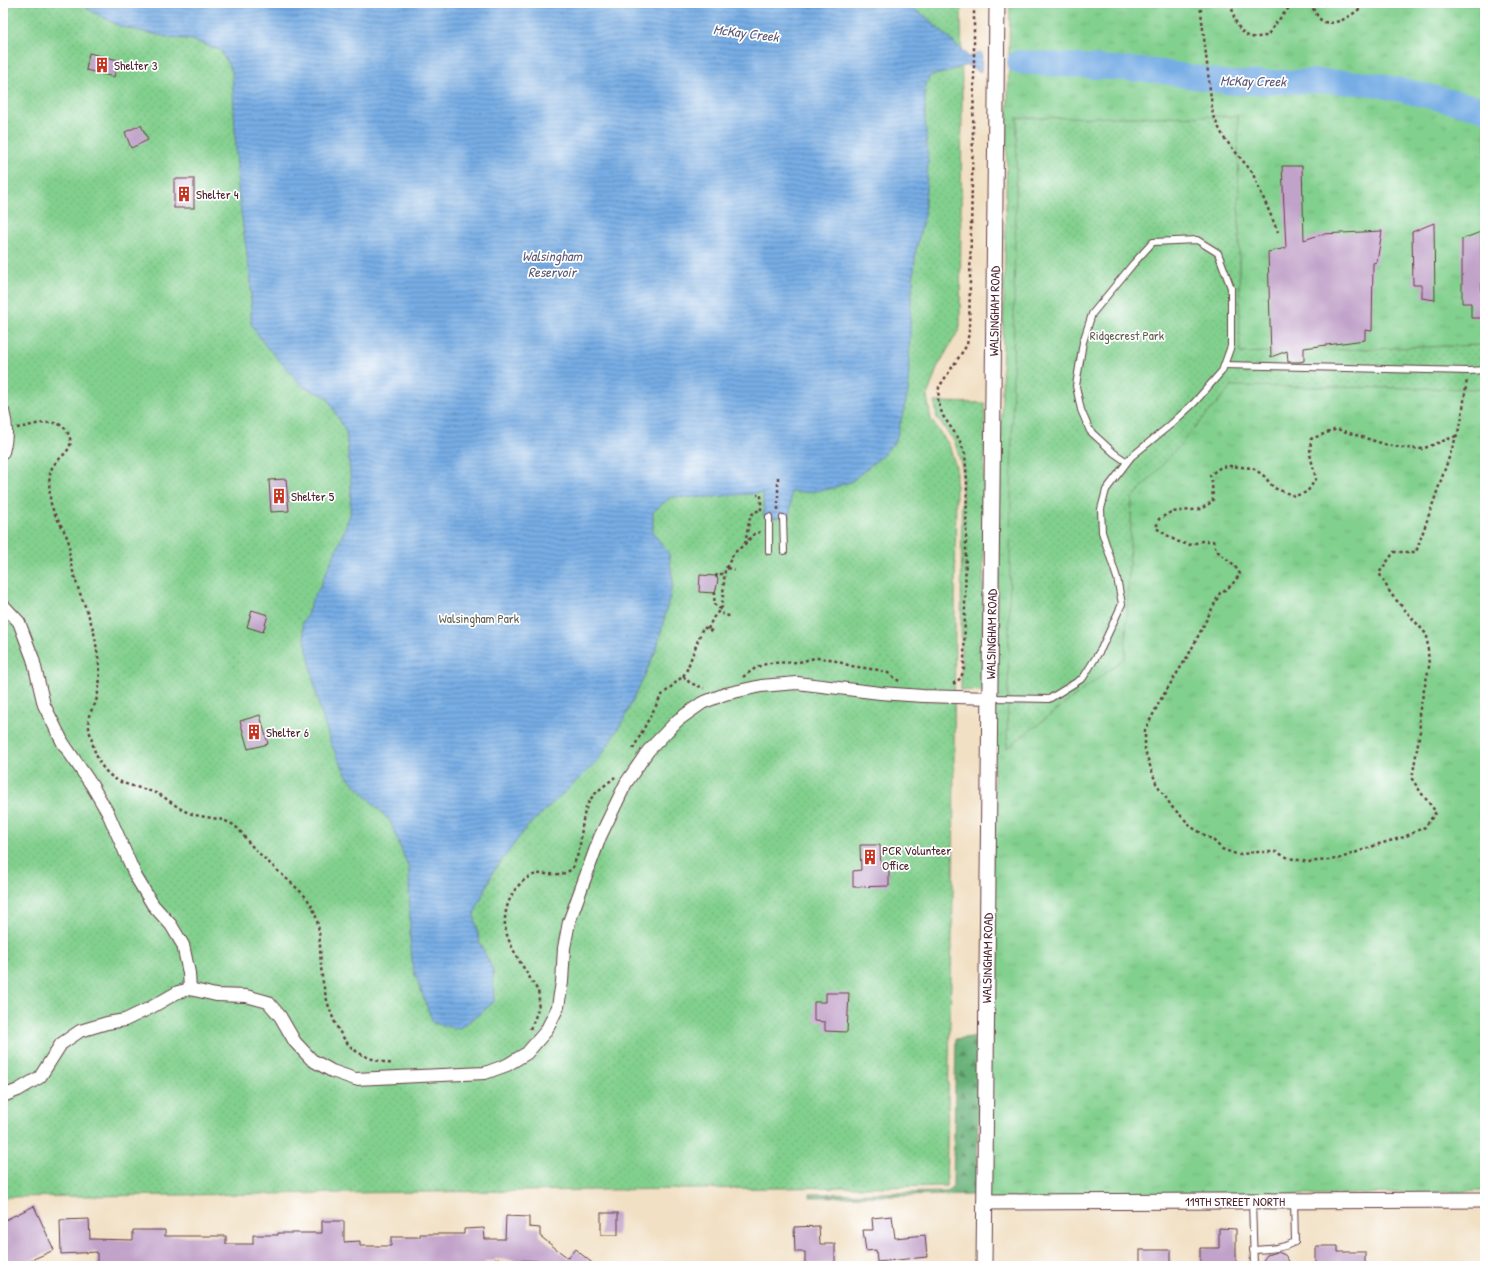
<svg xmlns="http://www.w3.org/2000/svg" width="1488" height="1269" font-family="'Patrick Hand',sans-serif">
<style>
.grass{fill:url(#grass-tufts);stroke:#66785c}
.forest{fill:url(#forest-firs);stroke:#5a6852}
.park{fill:url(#park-dots);stroke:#66785c}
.water{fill:url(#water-rules);stroke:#606688}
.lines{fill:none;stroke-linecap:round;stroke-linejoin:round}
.river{stroke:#77ade5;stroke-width:24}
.building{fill:#c1a2c9}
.service-casing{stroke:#633c42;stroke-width:8}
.minor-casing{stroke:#633c42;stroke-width:14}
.tertiary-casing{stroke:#633c42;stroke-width:17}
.path{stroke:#633c42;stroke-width:2.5;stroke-dasharray:3 3;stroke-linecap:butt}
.service{stroke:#fff;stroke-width:6}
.minor{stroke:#fff;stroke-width:12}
.tertiary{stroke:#fff;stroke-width:15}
.labels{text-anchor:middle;stroke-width:3.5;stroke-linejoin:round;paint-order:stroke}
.poi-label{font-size:13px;fill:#4a1f2b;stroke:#fff;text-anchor:start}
.street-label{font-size:13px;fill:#4a1f2b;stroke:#fff}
.park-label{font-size:13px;fill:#5e5d4e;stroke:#fff}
.water-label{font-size:14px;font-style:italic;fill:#5c5875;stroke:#fff}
</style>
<defs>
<pattern id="grass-tufts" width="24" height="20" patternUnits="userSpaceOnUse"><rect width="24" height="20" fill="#82d08e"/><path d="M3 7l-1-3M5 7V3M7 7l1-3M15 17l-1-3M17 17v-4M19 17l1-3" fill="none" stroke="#72b27b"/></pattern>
<pattern id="forest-firs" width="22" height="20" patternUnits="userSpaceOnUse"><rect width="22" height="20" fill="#69b279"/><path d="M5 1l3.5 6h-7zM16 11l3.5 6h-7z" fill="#589063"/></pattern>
<pattern id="park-dots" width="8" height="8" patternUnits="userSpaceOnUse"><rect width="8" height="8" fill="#82d08e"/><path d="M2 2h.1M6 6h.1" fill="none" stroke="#72b27b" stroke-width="1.8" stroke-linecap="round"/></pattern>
<pattern id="water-rules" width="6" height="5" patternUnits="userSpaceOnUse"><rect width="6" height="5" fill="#77ade5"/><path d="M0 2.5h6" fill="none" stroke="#648cba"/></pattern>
</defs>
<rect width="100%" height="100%" fill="#fff"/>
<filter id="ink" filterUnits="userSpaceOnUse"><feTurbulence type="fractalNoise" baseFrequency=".025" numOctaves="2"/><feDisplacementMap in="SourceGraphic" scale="8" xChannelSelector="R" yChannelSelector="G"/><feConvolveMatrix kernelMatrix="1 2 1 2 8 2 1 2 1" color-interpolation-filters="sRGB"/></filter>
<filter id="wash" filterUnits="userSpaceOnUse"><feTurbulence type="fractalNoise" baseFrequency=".012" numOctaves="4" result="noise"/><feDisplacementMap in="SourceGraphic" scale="16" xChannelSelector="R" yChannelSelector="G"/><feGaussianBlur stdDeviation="0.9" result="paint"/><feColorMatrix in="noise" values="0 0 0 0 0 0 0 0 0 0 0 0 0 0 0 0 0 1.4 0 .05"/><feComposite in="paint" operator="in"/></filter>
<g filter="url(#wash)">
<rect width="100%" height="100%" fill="#f1e0c4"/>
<path class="grass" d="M1010,3H1485V1191L985,1202Z"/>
<path class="forest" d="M979,1036L977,1195L810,1197V1194L946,1192L953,1186L956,1039Z"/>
<g class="park">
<path d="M3,3H961L962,101L960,328L938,366L927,396L931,420L949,445L956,467L953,898L946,1186L3,1197Z"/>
<path d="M1238,116L1240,353L1485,345V389L1232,386L1132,499L1125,658L1007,748L1017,118Z"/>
<path d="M935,402L985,403L982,691L961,690L962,467L955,442L937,418Z"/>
</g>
<path class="water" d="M80,3H907L908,6L925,16L969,57L979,53L982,54L981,71L979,72L967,65C954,69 943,74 930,76L925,87V117L928,162L924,216L916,250L911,302L908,393L896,440L883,455L852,481L830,489L808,492H791L790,518L764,517L763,493L709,497H671L653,512V533L669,554L673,583L657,648L643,679L624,719L598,761L527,827L493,872L474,914L480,943L493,970L494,1002L481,1013L458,1029L433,1023L413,969L410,939L409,869L390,821L347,776L331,744L318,703L302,624L308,612L312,600L319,589L341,539L350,514L351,485L346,432L327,397L303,387L265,345L251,324V283L238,191L232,71L220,50L192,40L166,37L119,26L86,8Z"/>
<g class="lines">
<path class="river" d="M1019,62L1156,71L1231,83L1323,81L1374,84L1485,109"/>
</g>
<g id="blocks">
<g class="building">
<path d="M89,53L118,60L114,77L86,70Z"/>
<path d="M141,125L148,140L131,148L125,132Z"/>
<path d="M1282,166H1302L1304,240L1322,234L1382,231L1377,262L1373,263L1372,331L1365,330V340L1304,348V361L1299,362H1288L1287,351L1271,357L1268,252L1286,248Z"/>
<rect x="174" y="179" width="20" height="29"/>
<path d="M1434,223L1435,300L1422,298V285H1413L1412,232Z"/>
<path d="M1481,232L1482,318H1471V303H1462V239Z"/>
<path d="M286,479L289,511L271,512L269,480Z"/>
<path d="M700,575L716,576V578H718L717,585L715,593L699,592Z"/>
<path d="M252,610L268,615L263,632L247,627Z"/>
<path d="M260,715L268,744L248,749L240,721Z"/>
<path d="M860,845H880L881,869H889V886L853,887V871L861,870Z"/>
<path d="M826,993H849L847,1032L825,1031V1022L814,1021V1002H826Z"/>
<path d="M34,1206L54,1250L18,1266H3V1221Z"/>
<rect x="601" y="1213" width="17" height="22"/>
<path d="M506,1216L529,1217V1227L540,1228V1236L568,1258L575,1249L596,1266H535L539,1261L495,1259V1261H485V1266H97V1252L61,1254L60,1220L89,1219L90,1239L133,1240V1230H165V1236H226V1244H253V1235H278V1233H322V1221H344V1242L360,1241V1246H391V1237H420V1234H464V1229L484,1228L485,1239H505Z"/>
<path d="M892,1216L895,1238L925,1235L927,1257L877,1262L876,1250L866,1251L863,1230H873L872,1218Z"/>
<path d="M819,1226L820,1244H835V1263L805,1264V1252H795L794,1227Z"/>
<path d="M1219,1228L1236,1229V1266H1200V1248H1219Z"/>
<path d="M1316,1246H1338V1252H1365V1266H1316Z"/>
<rect x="1140" y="1250" width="31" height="16"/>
<path d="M1278,1252L1285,1255L1292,1266H1259L1267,1255Z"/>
</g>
</g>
</g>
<g filter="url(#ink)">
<use href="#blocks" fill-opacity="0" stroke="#633c42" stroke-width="1"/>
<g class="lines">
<defs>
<g id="service">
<path d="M1224,365L1468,371L1485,370"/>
<path d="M783,518L784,551"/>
<path d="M769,551V517"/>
<path d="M990,698L1049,699L1083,678L1101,649L1122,604L1117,578L1102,532L1101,509L1106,490L1131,457L1169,426L1194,403L1222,371L1231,346V288L1218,253L1197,240L1153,242L1133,264L1092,314L1083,342L1076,386L1081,410L1090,431L1114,453L1127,462"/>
<path d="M1252,1201L1254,1266"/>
<path d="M1253,1250C1269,1249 1281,1249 1295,1242L1294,1201"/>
</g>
<g id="minor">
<path d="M3,411C7,425 7,439 3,452"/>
<path d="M3,605L19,622L33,659L44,705L63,743L91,784L108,813L136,877L153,905L171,925L183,945L189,973L190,989"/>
<path d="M3,1096L18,1090L40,1077L61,1044L80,1031L107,1023L125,1020L150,1008L178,992L190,989L216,995L246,996L268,1002L280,1016L295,1042L312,1060L332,1071L355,1079L485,1073L507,1065L527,1053L546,1031L558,1007L562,982L564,948L569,922L600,837L626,783L648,751L678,720L702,703L725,694L761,686L797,683L880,693L923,696L990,698"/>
</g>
<g id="tertiary">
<path d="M985,1202L1485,1200"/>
<path d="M984,1266L997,3"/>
</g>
</defs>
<use href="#service" class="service-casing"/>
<use href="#minor" class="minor-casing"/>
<use href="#tertiary" class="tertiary-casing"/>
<g class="path">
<path d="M1200,3L1213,116L1224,138L1252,172L1278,232"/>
<path d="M1233,3C1230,14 1239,34 1251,37C1256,38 1263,36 1267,36L1276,23L1293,3"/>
<path d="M1310,3C1313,8 1317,17 1322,21C1336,28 1357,12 1366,3"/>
<path d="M17,428C31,426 57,416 66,430C80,451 57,455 51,470C49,477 49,488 50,496C50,512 63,525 68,540C70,546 69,551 70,557C70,564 73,571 75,578C81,600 93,620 96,644C98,658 101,673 99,687C98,692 97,699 95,704C93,708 90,712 89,716C88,721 89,731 91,737C96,761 105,778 129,785C139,788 149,790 158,794C170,800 179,810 192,814C204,818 218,817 230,823C239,827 244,837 250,844C266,861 284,876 301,892C322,912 319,938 321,965C322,990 334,1036 356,1051C368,1059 379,1061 393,1064"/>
<path d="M1456,436L1422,449L1405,448L1387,445L1337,429L1311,439L1310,454L1316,479L1307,492L1295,496L1274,488L1264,476L1253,468L1230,466L1221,467L1210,475L1212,483L1213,501L1201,509L1171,512L1159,519L1156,528L1176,541L1189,545L1202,541H1213L1216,550L1234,565L1240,574L1231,586L1220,593L1189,654L1161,699L1145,730V751L1156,783L1172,807L1193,828L1213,840L1222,849L1239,855L1253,852H1276L1289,858L1308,862L1338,859L1379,844L1404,837L1425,827L1436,812L1422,794L1412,779L1420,731L1419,713L1429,667L1427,635L1391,594L1379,573L1394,552H1416L1461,423L1467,379"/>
<path d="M778,510V475"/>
<path d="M745,544L750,517L755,511H761V495H757"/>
<path d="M727,568L734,570"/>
<path d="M716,577L717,574H724"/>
<path d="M715,592L714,604L720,609L723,615L730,616"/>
<path d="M708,629L713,618L722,607L725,570L734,553L745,544L754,534L760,532"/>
<path d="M683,676L686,672L703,627L714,632"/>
<path d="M743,677L757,667L769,663L799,662L815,658L830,659L851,666L878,670L888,673L899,681"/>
<path d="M953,684L961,678L964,668L967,480L965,454L959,439L943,416L938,402L939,387L967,345L969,331L974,80V3"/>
<path d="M633,749L661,696L683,676L690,683L704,688"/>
<path d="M530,1029C536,1017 541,1004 538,991C528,974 507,945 505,926C504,913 508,901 514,891C520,883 528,875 538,874C549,873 565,878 573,867C574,865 575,861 576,859C584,840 579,818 590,800C596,791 607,784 615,777"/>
</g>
<use href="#service" class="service"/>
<use href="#minor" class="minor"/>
<use href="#tertiary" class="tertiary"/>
</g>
</g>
<defs>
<symbol id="building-bare" viewBox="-9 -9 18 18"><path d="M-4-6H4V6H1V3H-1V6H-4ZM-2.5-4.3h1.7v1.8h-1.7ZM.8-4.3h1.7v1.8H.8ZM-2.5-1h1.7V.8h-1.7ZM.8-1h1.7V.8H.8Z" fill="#c8321e" stroke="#fff" stroke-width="2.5" paint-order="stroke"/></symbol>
</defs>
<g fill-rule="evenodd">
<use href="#building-bare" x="91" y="54" width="22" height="22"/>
<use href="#building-bare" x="173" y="183" width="22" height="22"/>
<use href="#building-bare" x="268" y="485" width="22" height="22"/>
<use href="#building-bare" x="243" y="721" width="22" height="22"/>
<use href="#building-bare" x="859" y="846" width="22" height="22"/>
</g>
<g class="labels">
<g class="poi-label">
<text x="114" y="70">Shelter 3</text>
<text x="196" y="199">Shelter 4</text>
<text x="291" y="501">Shelter 5</text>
<text x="266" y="737">Shelter 6</text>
<text x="882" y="855">PCR Volunteer<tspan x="882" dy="15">Office</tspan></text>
</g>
<g class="street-label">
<text transform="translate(994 311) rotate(-89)" y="5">WALSINGHAM ROAD</text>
<text transform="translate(991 634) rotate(-89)" y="5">WALSINGHAM ROAD</text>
<text transform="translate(987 958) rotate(-89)" y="5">WALSINGHAM ROAD</text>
<text x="1235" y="1206">119TH STREET NORTH</text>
</g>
<g class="park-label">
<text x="1127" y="340">Ridgecrest Park</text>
<text x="479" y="623">Walsingham Park</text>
</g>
<g class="water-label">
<text transform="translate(746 33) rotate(7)" y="5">McKay Creek</text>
<text transform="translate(1253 81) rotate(1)" y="5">McKay Creek</text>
<text x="552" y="261">Walsingham<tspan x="552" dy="16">Reservoir</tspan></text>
</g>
</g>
<rect width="1488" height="1269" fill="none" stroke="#fff" stroke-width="16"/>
</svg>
